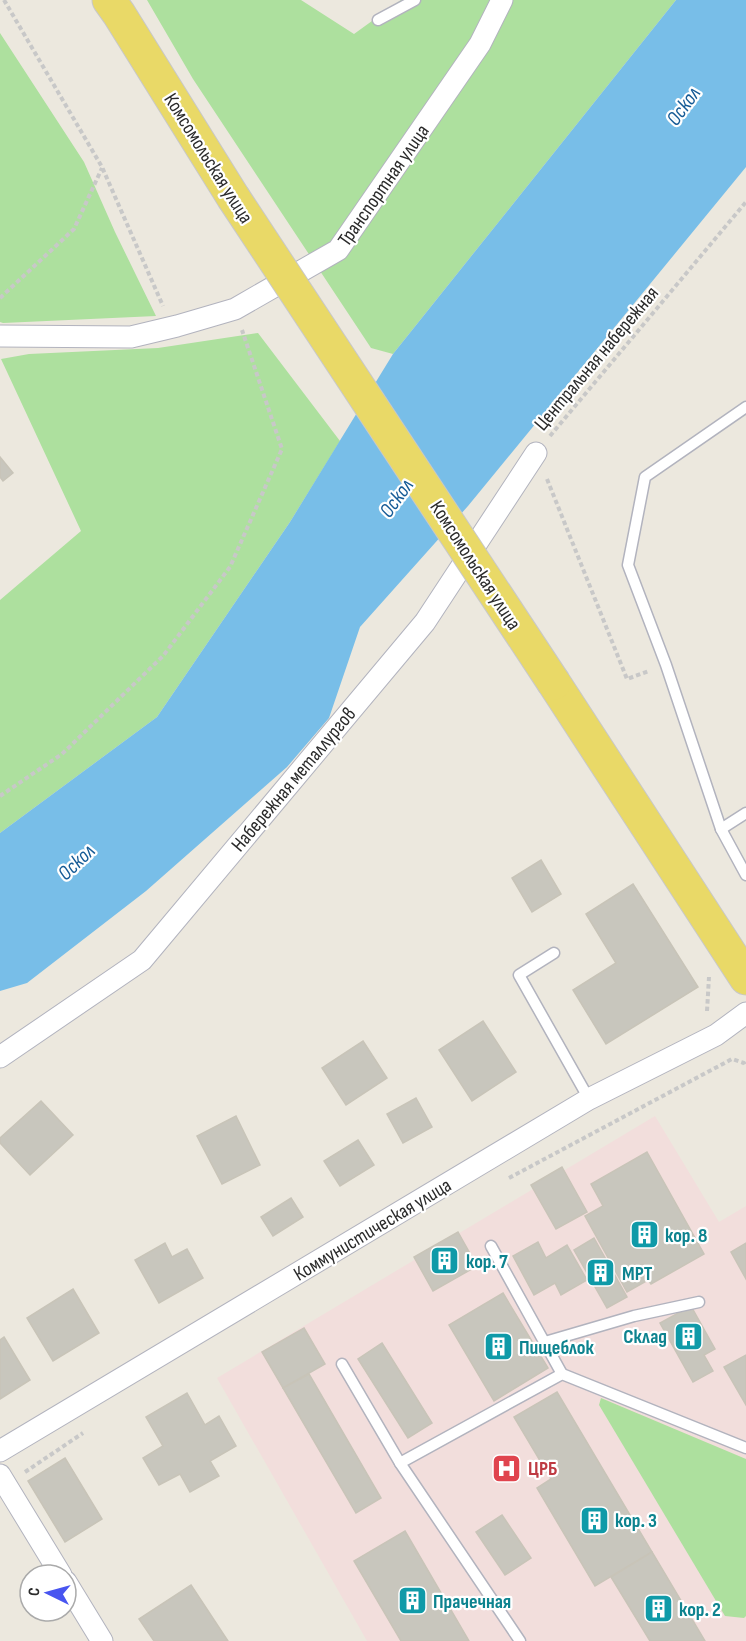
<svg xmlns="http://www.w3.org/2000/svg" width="746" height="1641" font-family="'Sofia Sans Condensed',sans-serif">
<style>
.medical{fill:#f2dedc}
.green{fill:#ade09e}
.water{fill:#78bee8}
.building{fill:#c8c6bd;stroke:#c8c4b8;stroke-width:1.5}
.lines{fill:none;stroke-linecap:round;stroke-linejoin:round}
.lane-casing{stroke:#b2b3be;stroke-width:13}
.street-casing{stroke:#b2b3be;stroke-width:23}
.primary-casing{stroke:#c8c8c8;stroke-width:35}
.path{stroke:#c8c8c8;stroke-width:4;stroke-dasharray:4.5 3;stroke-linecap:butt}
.lane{stroke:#fff;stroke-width:10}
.street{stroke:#fff;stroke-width:21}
.primary{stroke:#e9d967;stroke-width:33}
.primary-bridge-casing{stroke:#c8c8c8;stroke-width:35;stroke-linecap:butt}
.primary-bridge{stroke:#e9d967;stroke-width:33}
.labels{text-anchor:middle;stroke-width:4.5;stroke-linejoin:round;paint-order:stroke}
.street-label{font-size:20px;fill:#2b2b2b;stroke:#fff}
.culture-label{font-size:20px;font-weight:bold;fill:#0d838f;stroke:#fff;text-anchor:start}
.health-label{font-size:20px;font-weight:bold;fill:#be3a42;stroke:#fff;text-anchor:start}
.water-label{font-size:21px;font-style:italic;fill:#155b96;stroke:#fff}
</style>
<rect width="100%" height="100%" fill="#ece8de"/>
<path class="medical" d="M655,1116L719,1222L746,1206V1641H367L217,1378Z"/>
<g class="green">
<path d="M147,0H301L354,34L401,0H676L393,354L371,348L193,79Z"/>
<path d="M0,33L84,162L115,232L156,316L3,323L0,322Z"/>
<path d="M258,333L340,441L290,522L157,717L0,833V600L81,531L1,359L29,354L158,348Z"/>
<path d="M601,1398L746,1459V1616L744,1618L725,1616L599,1405Z"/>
</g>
<path class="water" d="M676,0H746V167L468,506L360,627L329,718L287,767L146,891L27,983L0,991V833L157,717L290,522L393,354Z"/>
<g class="building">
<path d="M0,457L13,473L3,481L0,477Z"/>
<path d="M541,860L561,894L532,912L512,878Z"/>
<path d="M633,884L698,987L606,1044L573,990L616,963L586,914Z"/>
<path d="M483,1021L516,1072L472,1101L439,1050Z"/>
<path d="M363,1041L387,1078L346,1105L322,1068Z"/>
<path d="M416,1098L432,1127L403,1143L387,1114Z"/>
<path d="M41,1101L73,1135L30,1175L0,1143V1138Z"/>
<path d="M236,1116L260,1165L222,1184L197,1136Z"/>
<path d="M358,1140L374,1165L340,1186L324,1161Z"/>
<path d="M647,1152L704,1254L651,1284L648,1280L627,1292L585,1216L603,1206L591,1184Z"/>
<path d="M562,1167L587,1212L556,1229L531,1185Z"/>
<path d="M291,1198L303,1217L273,1236L261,1217Z"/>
<path d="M458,1232L477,1266L433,1291L414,1257Z"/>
<path d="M594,1238L627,1297L607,1308L574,1250Z"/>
<path d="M538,1242L546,1258L567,1245L587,1280L561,1295L555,1283L534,1295L513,1256Z"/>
<path d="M165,1243L172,1257L187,1249L203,1278L159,1303L135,1260Z"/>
<path d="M746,1243V1279L731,1252Z"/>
<path d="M73,1289L99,1333L53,1361L27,1318Z"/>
<path d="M503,1293L548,1368L494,1401L449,1325Z"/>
<path d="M691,1306L715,1349L704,1355L713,1371L693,1382L660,1323Z"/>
<path d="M304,1328L325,1364L283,1388L262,1352Z"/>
<path d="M4,1337L30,1380L0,1399V1340Z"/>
<path d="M382,1343L432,1423L408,1438L358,1359Z"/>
<path d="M746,1355V1405L724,1367Z"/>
<path d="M309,1374L381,1498L356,1513L283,1388Z"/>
<path d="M557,1392L652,1552L595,1586L537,1488L551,1479L514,1417Z"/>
<path d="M187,1393L205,1425L219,1416L236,1446L210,1461L219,1476L190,1492L180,1474L159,1485L143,1458L163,1446L146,1417Z"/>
<path d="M65,1458L102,1519L65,1542L28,1481Z"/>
<path d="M502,1515L531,1558L505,1575L476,1532Z"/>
<path d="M405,1531L469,1641H401L354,1561Z"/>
<path d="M652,1552L705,1641H650L611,1577Z"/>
<path d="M191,1585L228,1641H154L139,1619Z"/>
</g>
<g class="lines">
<defs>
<g id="lane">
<path d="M378,20L415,0"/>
<path d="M746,407L645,477L628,565L666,665L721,829L746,875"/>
<path d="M721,829L746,813"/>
<path d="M554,953L519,975L589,1099"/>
<path d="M491,1246L562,1374"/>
<path d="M545,1342L634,1316L699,1302"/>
<path d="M342,1364L400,1463"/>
<path d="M520,1641L400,1463L562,1374L746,1448"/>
</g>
<g id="street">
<path d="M0,336L131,337L177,326L235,309L338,250L480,44L502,0"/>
<path d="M0,1057L142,960L425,622L536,453"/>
<path d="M0,1451L589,1099L716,1035L746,1013"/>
<path d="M0,1475L61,1575"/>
<path d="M66,1582L102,1641"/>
</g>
<g id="primary">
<path d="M109,0L119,14L233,197"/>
<path d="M554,683L746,978"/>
</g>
</defs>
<use href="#lane" class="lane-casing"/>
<use href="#street" class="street-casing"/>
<use href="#primary" class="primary-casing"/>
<g class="path">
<path d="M4,0L102,167L163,306"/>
<path d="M0,298L74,229L102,168"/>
<path d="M550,436L746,202"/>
<path d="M547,479L627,679L649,671"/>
<path d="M0,796L62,754L163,656L230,567L282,449L242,330"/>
<path d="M707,1011L709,977"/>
<path d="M509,1178L732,1059L744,1063L746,1067"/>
<path d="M25,1472L83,1433"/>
</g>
<use href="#lane" class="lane"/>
<use href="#street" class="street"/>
<use href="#primary" class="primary"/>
<defs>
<path id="primary-bridge" d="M233,197L554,683"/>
</defs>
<use href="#primary-bridge" class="primary-bridge-casing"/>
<use href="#primary-bridge" class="primary-bridge"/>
</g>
<defs>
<symbol id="building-square" viewBox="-11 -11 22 22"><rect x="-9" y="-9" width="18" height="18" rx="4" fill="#0f9aa8" stroke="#fff"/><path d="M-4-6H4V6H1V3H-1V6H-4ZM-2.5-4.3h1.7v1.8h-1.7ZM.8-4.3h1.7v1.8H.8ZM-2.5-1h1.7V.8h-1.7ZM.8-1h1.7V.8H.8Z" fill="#fff"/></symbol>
<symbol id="hospital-square" viewBox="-11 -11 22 22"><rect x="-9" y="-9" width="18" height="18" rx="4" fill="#e0444e" stroke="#fff"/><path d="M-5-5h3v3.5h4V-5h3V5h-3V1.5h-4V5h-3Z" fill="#fff"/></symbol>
</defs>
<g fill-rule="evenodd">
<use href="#building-square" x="628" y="1218" width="33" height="33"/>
<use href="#building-square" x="428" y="1244" width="33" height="33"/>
<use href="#building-square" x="584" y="1256" width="33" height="33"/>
<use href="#building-square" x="672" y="1320" width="33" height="33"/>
<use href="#building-square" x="482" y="1330" width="33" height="33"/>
<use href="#hospital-square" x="490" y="1452" width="33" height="33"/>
<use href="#building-square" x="578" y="1504" width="33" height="33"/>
<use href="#building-square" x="396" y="1584" width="33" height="33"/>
<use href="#building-square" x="642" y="1592" width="33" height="33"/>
</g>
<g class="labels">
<g class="street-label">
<text transform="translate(209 158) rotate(58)" y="7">Комсомольская улица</text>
<text transform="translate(383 185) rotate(-55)" y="7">Транспортная улица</text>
<text transform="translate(596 358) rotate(-50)" y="7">Центральная набережная</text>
<text transform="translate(476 565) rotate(57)" y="7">Комсомольская улица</text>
<text transform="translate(293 779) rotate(-50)" y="7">Набережная металлургов</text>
<text transform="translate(372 1229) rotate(-31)" y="7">Коммунистическая улица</text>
</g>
<g class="culture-label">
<text x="665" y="1242">кор. 8</text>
<text x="466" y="1268">кор. 7</text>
<text x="622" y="1280">МРТ</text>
<text x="667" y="1343" text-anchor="end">Склад</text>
<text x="519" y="1354">Пищеблок</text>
<text x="615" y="1527">кор. 3</text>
<text x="433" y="1608">Прачечная</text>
<text x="679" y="1616">кор. 2</text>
</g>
<g class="health-label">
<text x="528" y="1475">ЦРБ</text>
</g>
<g class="water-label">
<text transform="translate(683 106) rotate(-54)" y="7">Оскол</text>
<text transform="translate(396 498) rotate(-54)" y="7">Оскол</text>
<text transform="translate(76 862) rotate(-44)" y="7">Оскол</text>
</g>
</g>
<g transform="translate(48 1593) rotate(275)"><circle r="28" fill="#ffffff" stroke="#aaaaaa" stroke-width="1.5"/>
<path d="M0-4.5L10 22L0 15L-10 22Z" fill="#4855f0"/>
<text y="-9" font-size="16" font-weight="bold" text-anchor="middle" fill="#2b2b2b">С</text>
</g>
</svg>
